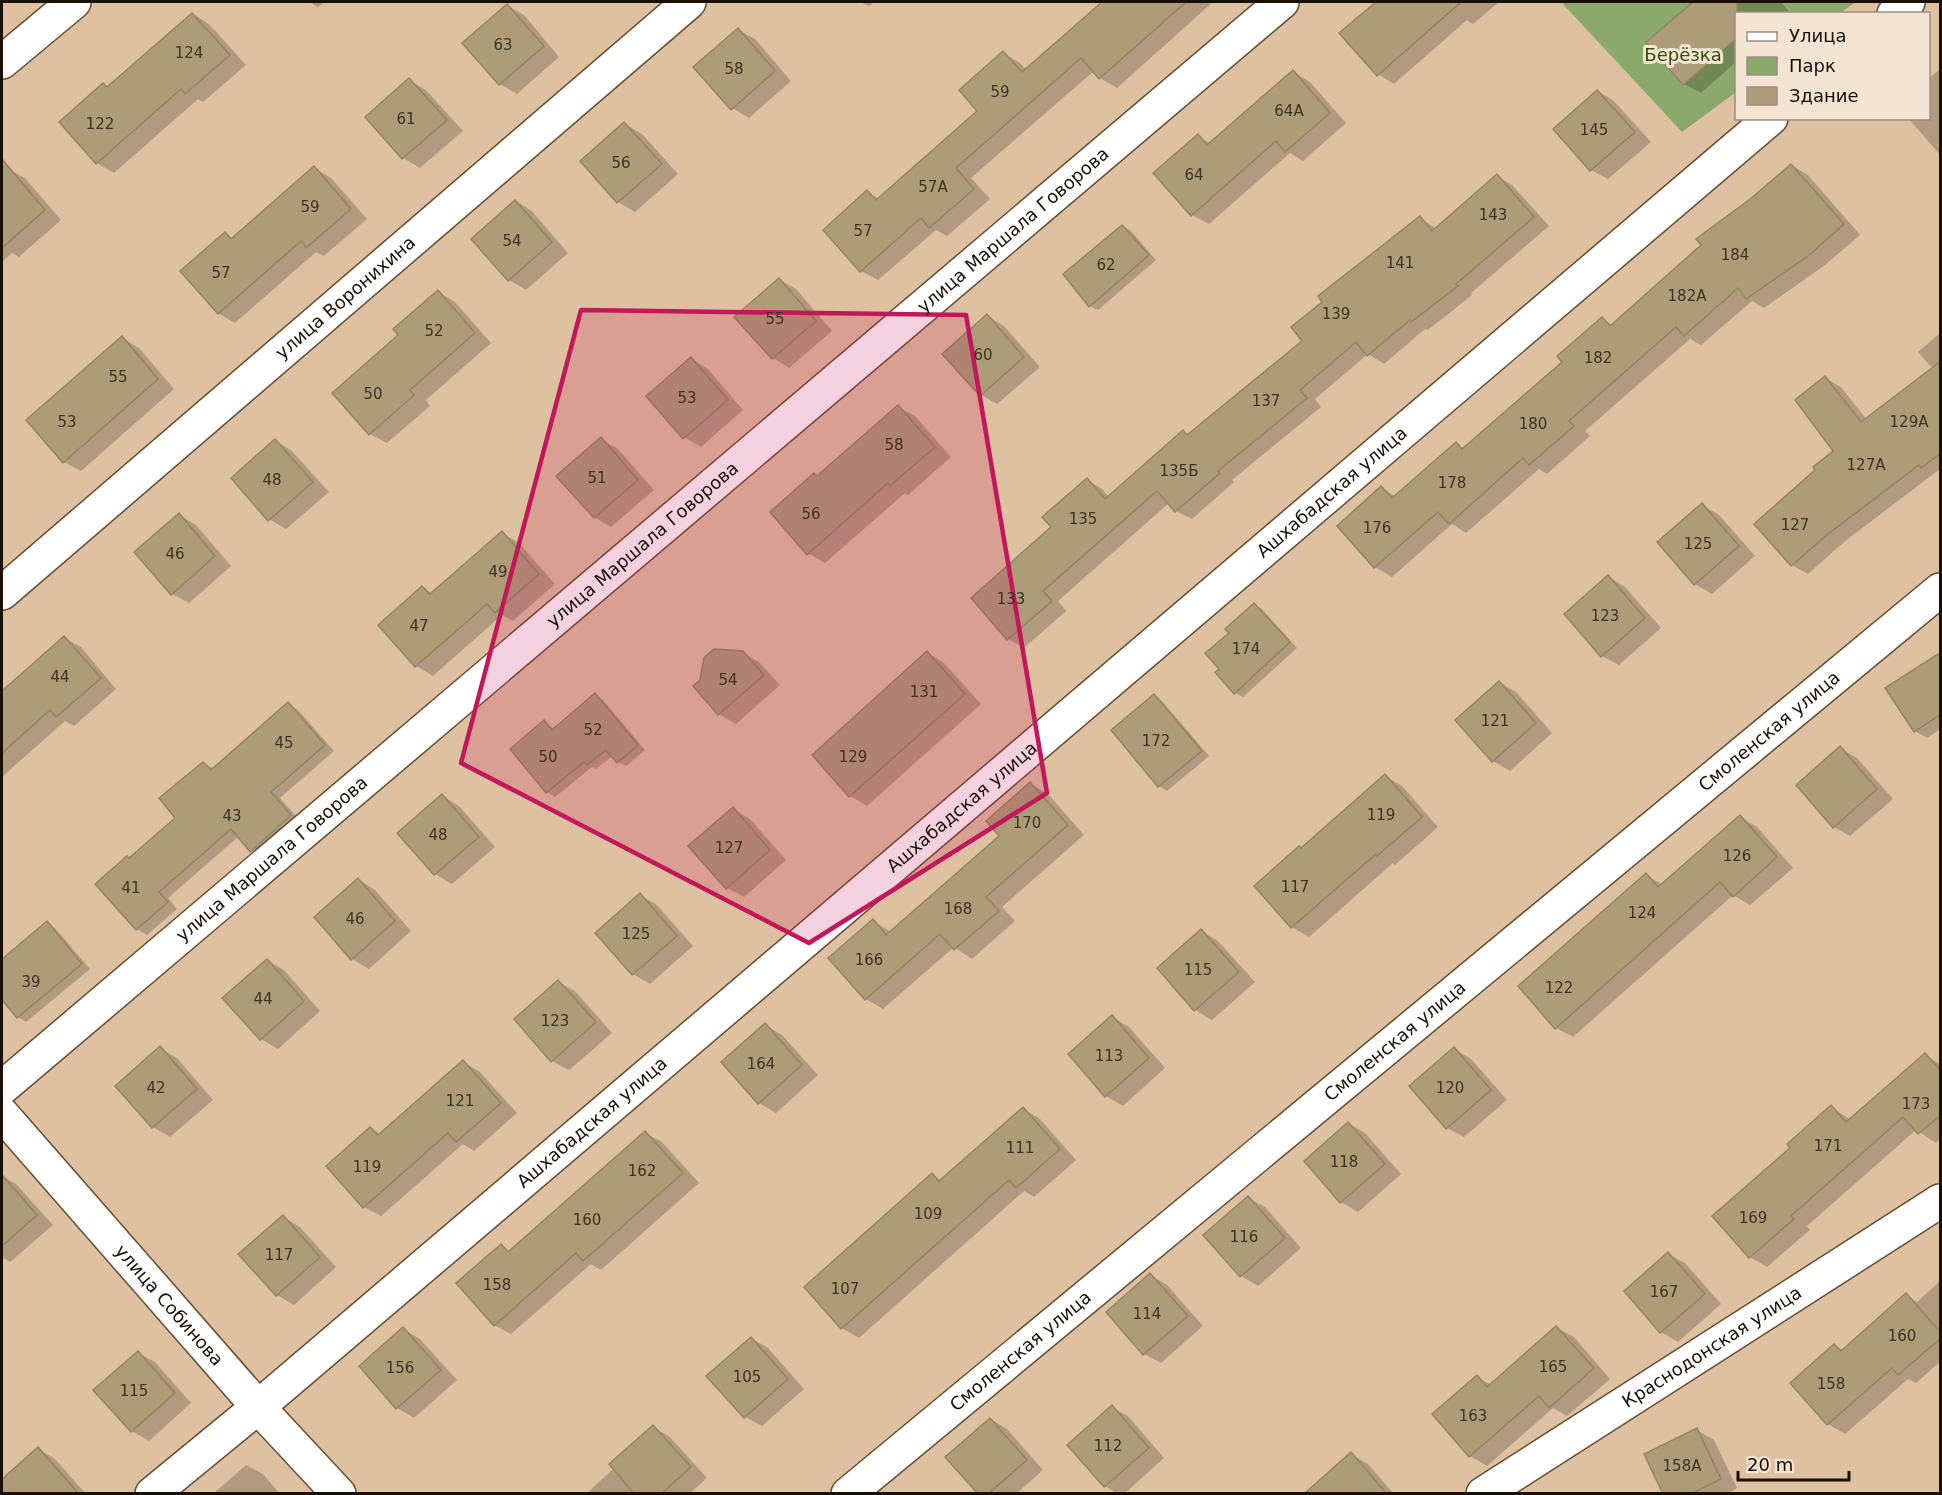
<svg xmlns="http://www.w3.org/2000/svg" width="1942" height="1495" font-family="'DejaVu Sans',sans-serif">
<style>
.green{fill:#8ca96c}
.shadow{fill:#0003}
.building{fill:#ac9d78;stroke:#948561;stroke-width:1.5}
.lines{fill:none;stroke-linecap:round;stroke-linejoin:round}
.street-casing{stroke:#654c30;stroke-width:36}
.street{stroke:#fff;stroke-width:33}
.marked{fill:#c2185b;fill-opacity:0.2;stroke:#c2185b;stroke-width:4.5;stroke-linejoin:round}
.labels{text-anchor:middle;stroke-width:6;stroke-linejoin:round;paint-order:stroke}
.number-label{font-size:15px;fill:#3e3221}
.park-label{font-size:18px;fill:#344f05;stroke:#f3e4d4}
.street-label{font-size:18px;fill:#190f04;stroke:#f3e4d4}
</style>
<rect width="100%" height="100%" fill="#dec1a1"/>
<path class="green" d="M1561,2H1856L1840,13L1736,14V92L1682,132Z"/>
<g class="shadow">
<path d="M309,2H325L318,7Z"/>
<path d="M860,2H874L869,6Z"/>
<path d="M1104,2H1213L1117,88L1100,78L1094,71L971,178L990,199L947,236L936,230L878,280L861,271L868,192L879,199L979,111L1003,53L1020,63L1027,70Z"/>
<path d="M1378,2H1499L1473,24L1467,20L1394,84L1378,74L1341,34Z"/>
<path d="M1695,2H1781L1791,14H1736V62L1701,93L1684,84L1649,42Z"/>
<path d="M507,6L524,15L559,57L517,94L500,84L464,43Z"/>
<path d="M193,14L209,24L246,65L203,102L198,99L114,173L97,163L61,122L103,85L109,88Z"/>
<path d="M738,30L755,39L791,81L749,118L732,108Z"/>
<path d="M1940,69V155L1908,118H1928V79Z"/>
<path d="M1293,72L1310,82L1346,123L1303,161L1290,153L1209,224L1192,215L1198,136L1211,144Z"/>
<path d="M409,80L426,90L463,131L420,168L403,158L367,117Z"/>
<path d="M1598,91L1614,101L1651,142L1608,179L1591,170Z"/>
<path d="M625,124L642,134L678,174L635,212L618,202L582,161Z"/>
<path d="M1791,165L1808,175L1860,235L1825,265L1764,308L1752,301L1701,345L1690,339L1585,431L1590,436L1547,474L1539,469L1466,533L1452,524L1392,577L1375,567L1382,488L1396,497L1456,444L1465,449L1564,362L1602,319L1613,325Z"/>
<path d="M314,168L331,178L367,219L324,256L316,252L235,323L218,313L225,234L233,239Z"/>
<path d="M8,169L25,178L61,220L19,257L12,253L2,262V175Z"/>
<path d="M1497,176L1512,185L1549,226L1471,293L1472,295L1428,330L1425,329L1384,364L1368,354L1315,399L1321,407L1232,480L1234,482L1192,519L1176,511L1169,503L1058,601L1066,611L1024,648L1008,639L973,598L1053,528L1087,480L1102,489L1109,497L1183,432L1188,435L1304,341L1420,218L1437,229Z"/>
<path d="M516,201L532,211L568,253L526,290L509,280Z"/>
<path d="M1123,226L1131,231L1156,260L1098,310L1090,306Z"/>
<path d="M779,280L796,289L832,331L789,368L773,358Z"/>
<path d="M438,292L455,302L491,343L426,400L430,406L387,443L370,434L400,335Z"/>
<path d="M987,316L1004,326L1040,367L997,404L981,395Z"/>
<path d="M1940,333V469L1844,542L1808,574L1792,565L1756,524L1817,470L1835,451L1825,378L1841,387L1867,420L1933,369L1918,352Z"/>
<path d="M122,338L139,348L174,389L81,471L64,462Z"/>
<path d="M691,359L708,369L743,410L701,447L684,437Z"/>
<path d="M898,407L915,416L951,457L908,495L905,493L825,563L808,553L818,477Z"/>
<path d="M601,439L618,449L654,490L611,527L594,517Z"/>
<path d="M276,441L292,451L329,492L286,529L269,519Z"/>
<path d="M1702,505L1719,515L1755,556L1712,594L1695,584L1659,542Z"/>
<path d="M179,515L196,525L231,566L189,603L172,594Z"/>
<path d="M502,533L519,543L555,584L513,621L502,615L433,676L416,666L380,625L422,588L433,594Z"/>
<path d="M1609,577L1625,587L1661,628L1619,665L1602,656Z"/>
<path d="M1254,605L1262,609L1297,648L1243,697L1235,693L1221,669L1231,633Z"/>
<path d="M64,638L81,647L116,689L74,726L65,721L2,777V693Z"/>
<path d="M743,653L760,663L780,685L736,724L719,714Z"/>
<path d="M928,653L944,663L981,704L867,806L850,796Z"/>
<path d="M1940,654V729L1927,738L1915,731Z"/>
<path d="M1499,682L1516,692L1552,733L1510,771L1493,761Z"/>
<path d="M595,695L603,700L645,750L626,766L618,762L612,756L596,769L592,767L555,797L547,792L544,722L554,729Z"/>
<path d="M1154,696L1162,701L1209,756L1167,791L1159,786Z"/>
<path d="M288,704L298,710L334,751L280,798L301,822L261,856L251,851L239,836L168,898L177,909L147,935L137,929L129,859L177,818L203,763L214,769Z"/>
<path d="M1840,748L1857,758L1893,799L1850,836L1834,827Z"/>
<path d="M1385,776L1402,786L1438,827L1395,865L1393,863L1309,937L1292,927L1256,886L1302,850Z"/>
<path d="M1031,784L1048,794L1084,835L1002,907L1015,921L972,959L954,947L883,1009L866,999L830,958L873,921L891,932L1001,836Z"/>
<path d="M442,796L459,806L495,847L452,884L435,874L399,833Z"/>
<path d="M733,809L750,819L786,860L744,897L727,888Z"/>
<path d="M1740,817L1757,827L1793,868L1750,905L1733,895L1573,1037L1556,1028L1646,875L1663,885Z"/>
<path d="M359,880L375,890L411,931L369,969L352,959Z"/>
<path d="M640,895L657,905L693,946L650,984L633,974L597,933Z"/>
<path d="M47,923L55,928L90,969L26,1022L18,1017L2,997V961Z"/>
<path d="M1201,931L1218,941L1255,982L1212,1020L1195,1010Z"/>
<path d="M267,960L284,970L320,1011L278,1049L261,1039Z"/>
<path d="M558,982L575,991L612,1033L569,1070L552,1061Z"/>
<path d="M1112,1017L1129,1027L1165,1068L1123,1106L1106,1096Z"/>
<path d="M765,1025L782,1035L818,1075L776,1113L759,1103Z"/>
<path d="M160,1048L177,1058L213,1100L170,1137L153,1127L117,1086Z"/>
<path d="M1454,1049L1471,1059L1507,1100L1464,1137L1447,1128Z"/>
<path d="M1925,1055L1940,1064V1139L1936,1143L1916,1130L1807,1226L1810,1230L1767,1267L1750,1257L1714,1216L1792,1148L1831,1107L1851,1120Z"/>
<path d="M463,1062L480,1072L517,1113L474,1151L463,1144L381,1216L364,1207L370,1128L381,1134Z"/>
<path d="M1023,1109L1040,1119L1076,1160L1034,1197L1024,1191L859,1338L842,1328L806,1287L932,1175L942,1181Z"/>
<path d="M1348,1123L1365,1133L1401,1174L1358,1212L1341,1202L1306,1161Z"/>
<path d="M645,1133L662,1142L699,1183L601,1270L591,1264L511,1334L494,1325L501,1246L511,1252Z"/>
<path d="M2,1176L16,1184L53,1225L10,1262L2,1257Z"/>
<path d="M1248,1198L1265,1207L1301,1248L1258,1286L1241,1276L1205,1235Z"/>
<path d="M283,1217L300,1227L336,1267L294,1305L277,1295Z"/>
<path d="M1668,1254L1685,1263L1721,1304L1678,1342L1661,1332L1626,1291Z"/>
<path d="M1150,1275L1167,1285L1203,1326L1161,1363L1144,1354Z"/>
<path d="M1940,1281V1362L1916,1383L1908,1379L1845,1434L1828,1424L1834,1345L1843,1350L1906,1295L1917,1302Z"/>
<path d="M1557,1328L1574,1337L1610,1379L1567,1416L1553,1408L1487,1466L1470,1456L1477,1377L1491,1385Z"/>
<path d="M403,1329L420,1339L457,1380L414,1418L397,1408Z"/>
<path d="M751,1338L768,1348L804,1389L762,1426L745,1417Z"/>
<path d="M138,1353L155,1362L191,1403L149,1441L132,1431Z"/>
<path d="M1112,1407L1129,1417L1164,1458L1124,1494H1118L1105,1486Z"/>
<path d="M990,1419L1007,1429L1043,1470L1016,1494H980Z"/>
<path d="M653,1427L670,1437L707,1478L689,1494H586L614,1468Z"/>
<path d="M1697,1430L1714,1440L1737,1488L1727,1494H1664Z"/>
<path d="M38,1449L55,1459L86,1494H2V1481Z"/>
<path d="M1351,1454L1368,1464L1394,1494H1310Z"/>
<path d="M246,1465L263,1474L280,1494H213Z"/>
</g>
<g class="building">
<path d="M1102,2H1186L1099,79L1081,58L956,168L974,189L929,228L921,218L860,272L823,230L867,190L876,200L977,111L959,90L1003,51L1022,72Z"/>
<path d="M1376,2H1461L1377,76L1339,33Z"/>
<path d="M1693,2H1737V38L1683,85L1646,42Z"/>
<path d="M507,4L544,46L499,85L462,43Z"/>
<path d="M192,13L230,55L185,94L181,89L96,164L59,122L103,83L107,87Z"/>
<path d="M738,28L775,71L731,110L693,67Z"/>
<path d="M1293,70L1330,113L1285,152L1276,141L1191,216L1153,173L1198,134L1207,145Z"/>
<path d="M409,78L447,120L402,159L365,117Z"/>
<path d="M1597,90L1635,132L1590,171L1553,129Z"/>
<path d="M624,122L662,164L617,203L580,161Z"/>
<path d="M2,159L45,210L2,248Z"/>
<path d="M1791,164L1844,224L1808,256L1746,299L1738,288L1684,336L1676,327L1569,421L1574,426L1529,465L1523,458L1449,524L1438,512L1374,568L1337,526L1381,486L1392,498L1456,442L1462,449L1562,362L1557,356L1602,317L1610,326L1701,245L1696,239L1749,200Z"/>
<path d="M314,166L351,209L306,248L301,241L218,314L180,271L225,232L231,239Z"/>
<path d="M1497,174L1534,217L1456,284L1458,286L1411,322L1410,320L1367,356L1356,342L1300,390L1307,398L1218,471L1220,473L1175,512L1157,491L1043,591L1052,601L1007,640L971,598L1051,527L1042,517L1087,478L1105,499L1183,430L1187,435L1302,341L1291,327L1322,302L1318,296L1420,216L1432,231Z"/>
<path d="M515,200L552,242L508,281L471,239Z"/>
<path d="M1122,225L1149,255L1089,307L1063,274Z"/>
<path d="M779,278L816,321L772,359L734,317Z"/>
<path d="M438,290L475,333L410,390L414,395L369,435L332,393L398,335L393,329Z"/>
<path d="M987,314L1024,357L980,396L942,354Z"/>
<path d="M122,336L158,379L63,463L26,420Z"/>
<path d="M691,357L728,400L683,439L646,396Z"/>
<path d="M1941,361V453L1921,468L1919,465L1828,534L1791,566L1754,524L1815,470L1813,467L1833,451L1795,400L1825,376L1861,422Z"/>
<path d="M898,405L935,447L890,486L888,483L807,555L770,512L814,473L817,476Z"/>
<path d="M601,437L638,480L594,518L556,476Z"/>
<path d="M275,439L313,482L268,521L231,478Z"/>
<path d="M1702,503L1739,546L1694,585L1657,542Z"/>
<path d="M179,513L215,556L171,595L134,552Z"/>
<path d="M502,531L539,574L495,613L487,604L415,667L378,625L422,586L430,594Z"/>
<path d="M1608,575L1645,618L1601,657L1564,614Z"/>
<path d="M1254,603L1290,642L1234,694L1215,672L1219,669L1205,653L1229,633L1225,629Z"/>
<path d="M64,636L101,678L56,717L50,710L2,753V691Z"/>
<path d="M714,649L743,651L764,675L718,715L693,686L700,680L704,658Z"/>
<path d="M927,651L965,694L849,797L812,755Z"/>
<path d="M1941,652V714L1914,732L1885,688Z"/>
<path d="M1499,681L1536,723L1492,762L1455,720Z"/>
<path d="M595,693L638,745L617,763L606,750L587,765L584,762L546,793L510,749L544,720L552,730Z"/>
<path d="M1154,694L1202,751L1158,787L1111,730Z"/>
<path d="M288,702L325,745L271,792L291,815L250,852L231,829L159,892L168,902L136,930L95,884L127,856L129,858L175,818L159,798L203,762L211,770Z"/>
<path d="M1840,746L1877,789L1833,828L1796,785Z"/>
<path d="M1385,774L1422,817L1377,856L1376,854L1291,928L1254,886L1299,846L1301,848Z"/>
<path d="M1030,782L1068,825L986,897L999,911L954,950L940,934L865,1000L828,958L873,919L886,935L999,836L986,821Z"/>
<path d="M442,794L479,837L434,875L397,833Z"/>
<path d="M733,807L770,850L726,889L688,846Z"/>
<path d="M1740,815L1777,857L1733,897L1720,882L1555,1029L1518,986L1646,873L1658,887Z"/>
<path d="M358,878L395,921L351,960L314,917Z"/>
<path d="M640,893L677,936L632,975L595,933Z"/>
<path d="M47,921L82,964L17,1018L2,1000V959Z"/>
<path d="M1201,929L1239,972L1194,1011L1157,968Z"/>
<path d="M267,959L304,1001L260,1040L222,998Z"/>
<path d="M558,980L596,1022L551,1062L514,1019Z"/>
<path d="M1112,1015L1149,1058L1105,1097L1068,1054Z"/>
<path d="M765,1023L802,1065L758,1104L721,1062Z"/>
<path d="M160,1046L197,1089L152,1128L115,1086Z"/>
<path d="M1454,1047L1491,1090L1446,1129L1409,1086Z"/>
<path d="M1925,1053L1941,1071V1115L1918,1134L1903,1117L1791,1216L1794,1219L1749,1258L1712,1216L1790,1148L1787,1144L1831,1105L1846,1122Z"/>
<path d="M463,1060L501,1103L456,1142L448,1133L363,1208L326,1166L370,1127L378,1135Z"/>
<path d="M1023,1107L1060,1149L1016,1188L1009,1180L841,1329L804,1287L932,1173L939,1181Z"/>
<path d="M1348,1122L1385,1164L1340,1203L1304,1161Z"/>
<path d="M645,1131L683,1173L583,1261L576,1253L494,1326L456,1283L501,1244L508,1252Z"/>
<path d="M2,1175L37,1215L2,1246Z"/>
<path d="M1248,1196L1285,1238L1240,1277L1203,1235Z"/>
<path d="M283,1215L320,1257L276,1296L238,1254Z"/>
<path d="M1668,1252L1705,1294L1660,1333L1624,1291Z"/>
<path d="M1150,1273L1188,1316L1143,1355L1106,1312Z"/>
<path d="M1906,1293L1941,1333V1338L1898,1375L1892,1368L1827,1425L1790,1383L1834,1344L1841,1351Z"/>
<path d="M1556,1326L1594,1368L1549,1408L1539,1396L1469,1457L1432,1414L1477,1375L1487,1387Z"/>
<path d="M403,1327L441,1370L396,1409L359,1366Z"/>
<path d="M751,1337L788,1379L744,1418L706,1376Z"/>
<path d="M138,1351L175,1393L131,1432L93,1390Z"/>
<path d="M1112,1405L1149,1448L1104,1487L1067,1445Z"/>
<path d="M990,1418L1027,1460L988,1494H978L945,1457Z"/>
<path d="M653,1425L691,1467L661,1494H634L609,1464Z"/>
<path d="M1697,1428L1721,1479L1691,1494H1663L1644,1454Z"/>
<path d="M38,1447L79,1494H2V1479Z"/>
<path d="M1351,1452L1387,1494H1304Z"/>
</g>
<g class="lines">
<defs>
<g id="street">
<path d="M1894,14L1908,2"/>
<path d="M2,62L74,2"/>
<path id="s1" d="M2,593L689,2"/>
<path id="s2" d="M2,1088L1282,2"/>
<path id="s3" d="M2,1114L258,1407L339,1494"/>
<path id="s4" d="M152,1494L258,1407L1771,118"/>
<path id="s5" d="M848,1494L1940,590"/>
<path id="s6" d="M1483,1494L1940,1201"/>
</g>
</defs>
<use href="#street" class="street-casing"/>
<use href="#street" class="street"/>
</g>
<path class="marked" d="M581,310L966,315L1047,793L809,943L461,763Z"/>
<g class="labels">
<g class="number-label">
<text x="503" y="50">63</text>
<text x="189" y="58">124</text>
<text x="734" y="74">58</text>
<text x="1000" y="97">59</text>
<text x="1289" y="116">64А</text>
<text x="406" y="124">61</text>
<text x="100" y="129">122</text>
<text x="1594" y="135">145</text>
<text x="621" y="168">56</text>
<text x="1194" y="180">64</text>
<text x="933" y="192">57А</text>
<text x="310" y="212">59</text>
<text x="1493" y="220">143</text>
<text x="863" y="236">57</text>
<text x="512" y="246">54</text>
<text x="1735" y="260">184</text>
<text x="1400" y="268">141</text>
<text x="1106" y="270">62</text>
<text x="221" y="278">57</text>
<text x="1687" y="301">182А</text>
<text x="1336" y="319">139</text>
<text x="775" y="324">55</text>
<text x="434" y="336">52</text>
<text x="983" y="360">60</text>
<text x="1598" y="363">182</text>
<text x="118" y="382">55</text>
<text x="373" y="399">50</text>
<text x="687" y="403">53</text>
<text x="1266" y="406">137</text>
<text x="67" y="427">53</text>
<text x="1909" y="427">129А</text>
<text x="1533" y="429">180</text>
<text x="894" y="450">58</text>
<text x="1866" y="470">127А</text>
<text x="1179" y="476">135Б</text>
<text x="597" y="483">51</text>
<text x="272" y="485">48</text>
<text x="1452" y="488">178</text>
<text x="811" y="519">56</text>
<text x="1083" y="524">135</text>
<text x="1795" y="530">127</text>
<text x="1377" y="533">176</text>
<text x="1698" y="549">125</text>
<text x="175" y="559">46</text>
<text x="498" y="577">49</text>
<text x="1011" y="604">133</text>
<text x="1605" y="621">123</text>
<text x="419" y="631">47</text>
<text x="1246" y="654">174</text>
<text x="60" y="682">44</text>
<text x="728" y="685">54</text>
<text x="924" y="697">131</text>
<text x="1495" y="726">121</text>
<text x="593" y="735">52</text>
<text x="1156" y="746">172</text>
<text x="284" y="748">45</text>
<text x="548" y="762">50</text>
<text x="853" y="762">129</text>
<text x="1381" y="820">119</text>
<text x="232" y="821">43</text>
<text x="1027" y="828">170</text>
<text x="438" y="840">48</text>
<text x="729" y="853">127</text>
<text x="1737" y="861">126</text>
<text x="1295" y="892">117</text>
<text x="131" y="893">41</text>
<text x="958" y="914">168</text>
<text x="1642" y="918">124</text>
<text x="355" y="924">46</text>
<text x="636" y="939">125</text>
<text x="869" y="965">166</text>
<text x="1198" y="975">115</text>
<text x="31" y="987">39</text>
<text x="1559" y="993">122</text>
<text x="263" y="1004">44</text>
<text x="555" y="1026">123</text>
<text x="1109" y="1061">113</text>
<text x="761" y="1069">164</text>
<text x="156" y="1093">42</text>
<text x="1450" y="1093">120</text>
<text x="460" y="1106">121</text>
<text x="1916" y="1109">173</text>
<text x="1828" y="1151">171</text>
<text x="1020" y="1153">111</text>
<text x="1344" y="1167">118</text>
<text x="367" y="1172">119</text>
<text x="642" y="1176">162</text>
<text x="928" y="1219">109</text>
<text x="1753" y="1223">169</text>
<text x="587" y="1225">160</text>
<text x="1244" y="1242">116</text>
<text x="279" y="1260">117</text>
<text x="497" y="1290">158</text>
<text x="845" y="1294">107</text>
<text x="1664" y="1297">167</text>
<text x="1147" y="1319">114</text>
<text x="1902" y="1341">160</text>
<text x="1553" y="1372">165</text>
<text x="400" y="1373">156</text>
<text x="747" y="1382">105</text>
<text x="1831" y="1389">158</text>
<text x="134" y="1396">115</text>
<text x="1473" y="1421">163</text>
<text x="1108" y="1451">112</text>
<text x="1682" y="1471">158А</text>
</g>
<g class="park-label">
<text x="1683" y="61">Берёзка</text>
</g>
<g class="street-label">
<text dy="6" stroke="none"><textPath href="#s2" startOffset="1326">улица Маршала Говорова</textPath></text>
<text dy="6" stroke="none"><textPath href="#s1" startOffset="453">улица Воронихина</textPath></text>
<text dy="6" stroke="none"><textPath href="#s4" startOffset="1548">Ашхабадская улица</textPath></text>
<text dy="6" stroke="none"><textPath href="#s2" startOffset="840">улица Маршала Говорова</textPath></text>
<text dy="6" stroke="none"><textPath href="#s5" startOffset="1196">Смоленская улица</textPath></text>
<text dy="6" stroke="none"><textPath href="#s4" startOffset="1062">Ашхабадская улица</textPath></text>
<text dy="6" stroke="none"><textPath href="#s2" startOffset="354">улица Маршала Говорова</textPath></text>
<text dy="6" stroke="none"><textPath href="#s5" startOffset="710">Смоленская улица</textPath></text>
<text dy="6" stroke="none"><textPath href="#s4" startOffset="576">Ашхабадская улица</textPath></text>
<text dy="6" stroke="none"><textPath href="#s3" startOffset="254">улица Собинова</textPath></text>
<text dy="6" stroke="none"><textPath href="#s6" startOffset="272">Краснодонская улица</textPath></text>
<text dy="6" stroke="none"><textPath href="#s5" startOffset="224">Смоленская улица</textPath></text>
</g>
</g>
<rect width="1942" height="1495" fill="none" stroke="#190f04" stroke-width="6"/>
<rect x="1735" y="12" width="195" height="108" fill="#f3e4d4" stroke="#9c8f81" stroke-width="1.5"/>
<rect x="1747" y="32" width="30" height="9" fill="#ffffff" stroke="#9c8f81" stroke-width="1.5"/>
<text x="1789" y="42" font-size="18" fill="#190f04">Улица</text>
<rect x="1747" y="57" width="30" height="18" fill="#8ca96c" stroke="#9c8f81" stroke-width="1.5"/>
<text x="1789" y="72" font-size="18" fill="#190f04">Парк</text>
<rect x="1747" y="87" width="30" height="18" fill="#ac9d78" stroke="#9c8f81" stroke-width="1.5"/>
<text x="1789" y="102" font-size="18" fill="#190f04">Здание</text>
<path d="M1738 1471v9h111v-9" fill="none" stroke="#190f04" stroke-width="3"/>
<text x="1747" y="1471" font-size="18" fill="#190f04" stroke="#f3e4d4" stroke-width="4.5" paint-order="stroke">20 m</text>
</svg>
